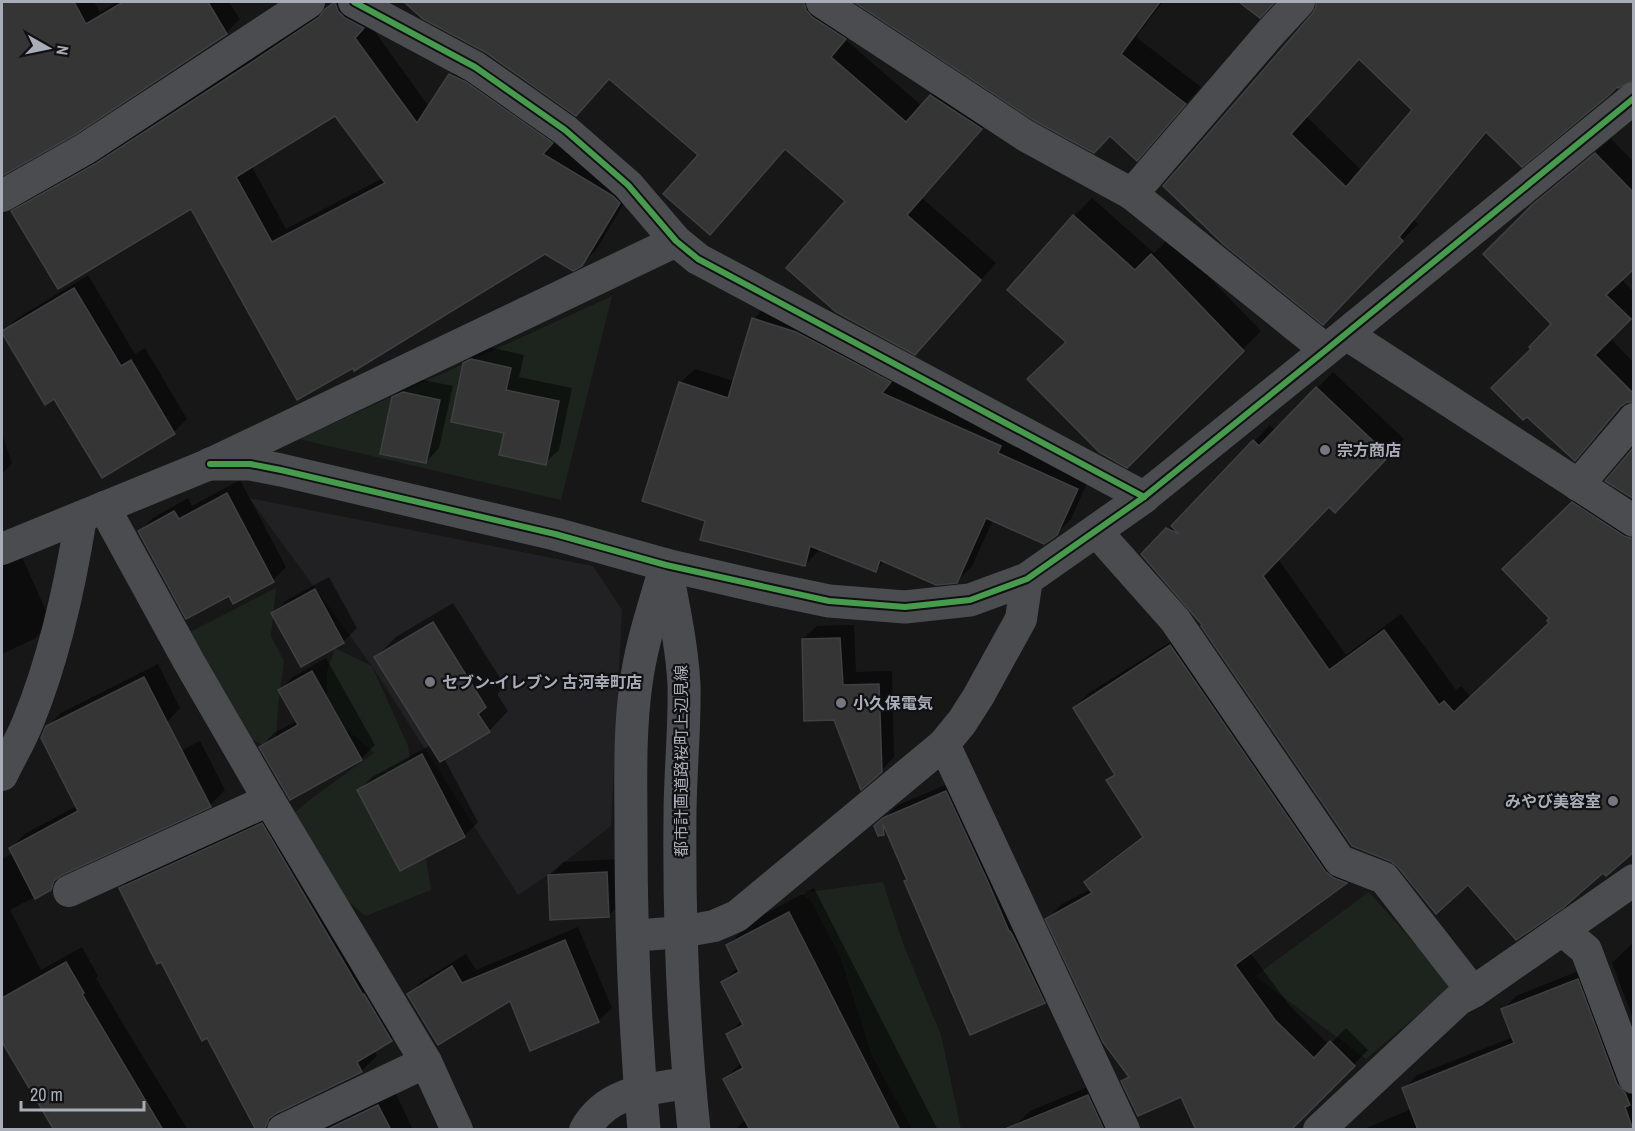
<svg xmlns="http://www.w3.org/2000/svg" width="1635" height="1131" font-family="'Archivo Narrow','Noto Sans JP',sans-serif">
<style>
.built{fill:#212123}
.green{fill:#1d241e}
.shadow{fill:#0007;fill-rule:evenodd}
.building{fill:#353536;stroke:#3f4043;stroke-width:1.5;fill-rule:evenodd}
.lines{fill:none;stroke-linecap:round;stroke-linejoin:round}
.minor{stroke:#4b4c50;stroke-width:32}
.tertiary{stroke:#4b4c50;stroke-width:33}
.cycleway-casing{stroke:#111113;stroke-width:10}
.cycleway{stroke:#469c4c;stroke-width:6}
.poi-dot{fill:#757880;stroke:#111113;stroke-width:2}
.labels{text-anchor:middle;stroke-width:4.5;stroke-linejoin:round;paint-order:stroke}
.poi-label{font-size:16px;font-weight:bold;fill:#a8adb8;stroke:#111113;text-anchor:start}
.street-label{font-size:16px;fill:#a8adb8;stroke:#111113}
</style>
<rect width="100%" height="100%" fill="#171717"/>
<path class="built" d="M249,498L593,566L622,610L611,826L548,875L518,895L372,666Z"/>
<g class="green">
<path d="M612,296L561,500L299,439Z"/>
<path d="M276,588L271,636L284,661L278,706L275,752L250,738L190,632Z"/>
<path d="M335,648L372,666L408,746L431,890L366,916L342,896L274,830L311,799L374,753L327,713V671Z"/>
<path d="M883,882L904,946L941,1035L961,1129H912L872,1056L840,956L811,901L800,893Z"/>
<path d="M1369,892L1452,986L1366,1059L1255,976Z"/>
</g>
<g class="shadow">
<path d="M2,2H94L100,12L117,2H229L240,19L226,33L75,132L2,174Z"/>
<path d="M335,2H357L368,22L429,107L451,75L465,60L633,188L596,250L581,265L545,252L355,369L192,206L13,212L27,197L111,150L262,52ZM336,114L383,178L286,229L251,165Z"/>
<path d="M406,2H829L861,22L846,40L922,106L947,79L997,112L922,198L996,263L931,336L847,201L786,148L726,217L700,154L610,77L576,114L486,51L424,17Z"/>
<path d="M857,2H1163L1136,37L1201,87L1137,159L1110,134L1036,119Z"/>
<path d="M1318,2H1634V79L1488,132L1414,220L1418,224L1339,306L1224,243L1318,7ZM1360,57L1415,110L1362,171L1306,116Z"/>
<path d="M1611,139L1634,162V267L1621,279L1634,292V315L1610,338L1634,363V400L1625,402L1575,459L1533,349L1553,324L1485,254L1551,188Z"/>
<path d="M1092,198L1154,253L1170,237L1261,331L1127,466L1068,341L1074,216Z"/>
<path d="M88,275L135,354L145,348L187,419L174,432L55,397L3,332L16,319Z"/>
<path d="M768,304L1091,474L1071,519L1056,534L993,520L972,566L957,581L885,560L875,571L820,549L805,565L707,520L680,383L695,369L734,381L754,319Z"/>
<path d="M485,346L524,355L519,377L572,388L559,450L545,463L465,363L479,350Z"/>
<path d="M1333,372L1404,439L1351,495L1329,505L1278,559L1346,655L1401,614L1456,690L1461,686L1471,697L1551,623V618L1520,553L1589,487L1634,516V850L1603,870L1562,906L1167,530L1183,513L1185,514L1270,425L1276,431Z"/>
<path d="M418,379L453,386L439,448L426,462L393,398L407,384Z"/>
<path d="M2,434L12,463L2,474Z"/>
<path d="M240,480L286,567L273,580L140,531L153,518L188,498L192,506Z"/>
<path d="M22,557L51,622L34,639L2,654V566Z"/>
<path d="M329,577L357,628L343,642L301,665L273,613L287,600Z"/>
<path d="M453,603L505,686L497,694L508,711L489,731L444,758L478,822L465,835L400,869L359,790L372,777L431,745L376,657L396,637Z"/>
<path d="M854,625L856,672L892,671L894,757L881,771L803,639L817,626Z"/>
<path d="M1186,632L1360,868L1346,882L1250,952L1289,1005L1329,1045L1346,1028L1368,1050L1289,1130L1182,1095L1123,1081L1129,1075L1047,919L1062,904L1091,889L1086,882L1101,867L1144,835L1108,781L1116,773L1074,708L1089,693Z"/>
<path d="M326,658L375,745L361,759L261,747L274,733L297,721L280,690L293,677Z"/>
<path d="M158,664L180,708L167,722L47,727L61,713Z"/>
<path d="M200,741L225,790L210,805L67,871L50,889L10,910L41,970L82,947L98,976L96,978L129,1034L188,1130H57L2,1038V859L13,853L11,848L26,833Z"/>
<path d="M960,779L1058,989L1044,1002L905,881L908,879L887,829L883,834L876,826L898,805Z"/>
<path d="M277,809L407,1024L391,1040L374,1050L377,1056L361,1071L280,1112L281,1122L288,1130H258L208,1036L121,888L136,873Z"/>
<path d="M620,859L622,902L608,916L550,876L563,862Z"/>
<path d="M814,888L938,1130H735L746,1119L725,1079L742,1062L728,1035L742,1020L723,982L738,967L728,945L753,920Z"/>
<path d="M578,927L612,1008L598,1021L510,999L408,995L422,981L466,954L476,970Z"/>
<path d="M1634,942V1021L1612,963Z"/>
<path d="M1591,966L1634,1083V1130H1362L1411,1109L1404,1089L1417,1075L1513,1037L1503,1010L1516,996Z"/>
<path d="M1102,1081L1129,1130H1017L1015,1126L1030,1111Z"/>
<path d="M394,1090L413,1130H312Z"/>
</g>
<g class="building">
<path d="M2,2H74L86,24L123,2H208L227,34L76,134L2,176Z"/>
<path d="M335,2L338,11L345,18L364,28L355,38L417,123L449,74L466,82L553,143L543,154L613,196L620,203L582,266L573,271L545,254L354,371L353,368L297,400L191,209L58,289L11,211L95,164L246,66L319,17L325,9ZM335,116L385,183L272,242L236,177Z"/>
<path d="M404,2H804L806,10L812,17L846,39L831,57L906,122L930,95L982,129L907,215L981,280L915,355L836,312L786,268L845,201L785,149L710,235L663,194L698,155L609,79L576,116L485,52L423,19Z"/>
<path d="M854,2H1160L1121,54L1186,104L1137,161L1110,136L1094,153L1035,121Z"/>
<path d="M1239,2H1275L1260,18Z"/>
<path d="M1316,2H1634V80L1618,88L1617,87L1608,96L1522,167L1486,132L1399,237L1403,241L1323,325L1223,244L1163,186L1312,14L1316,7ZM1359,59L1412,110L1346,187L1291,134Z"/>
<path d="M1595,153L1634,193V269L1606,295L1631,319L1595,355L1634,394V402H1627L1620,407L1575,461L1527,417L1523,420L1491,388L1531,349L1529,347L1551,324L1483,254L1533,204Z"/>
<path d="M1073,215L1135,270L1151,254L1244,351L1127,468L1099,452L1027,379L1066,342L1007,290Z"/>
<path d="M74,288L121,366L131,360L175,434L102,478L54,399L45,405L2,333V331Z"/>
<path d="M752,318L796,332L891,382L882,393L1001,446L998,453L1078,489L1057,535L1044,544L986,518L957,583L936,585L880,560L876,572L810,546L805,566L700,540L705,521L642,501L679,382L728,398Z"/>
<path d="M471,359L511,368L506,390L559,401L546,465L499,455L504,433L451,422L463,363Z"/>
<path d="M1316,387L1389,456L1335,513L1329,507L1263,576L1329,670L1384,630L1439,705L1444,701L1454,712L1549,623L1547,621L1549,618L1502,569L1572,502L1624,536L1634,539V852L1606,876L1603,873L1563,908L1516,940L1468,885L1436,914L1398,867L1390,861L1352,846L1201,626L1202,625L1141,554L1166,528L1179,534L1171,526L1253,440L1259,446Z"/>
<path d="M403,392L440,400L426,463L380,454L392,397Z"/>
<path d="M1634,447V499L1605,481Z"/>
<path d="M227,493L274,582L233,604L229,596L186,619L138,531L174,511L179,519Z"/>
<path d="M315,589L344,643L301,667L271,613Z"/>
<path d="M433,622L486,707L478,714L490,732L440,762L374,657Z"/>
<path d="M840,638L843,685L879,684L882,772L861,790L834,720L804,721L802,639Z"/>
<path d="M1170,645L1325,871L1334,878L1347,883L1235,965L1275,1020L1314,1058L1330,1041L1355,1066L1291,1130H1196L1181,1097L1138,1116L1121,1081L1129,1077L1103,1042L1045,919L1092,893L1084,882L1143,837L1106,780L1115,775L1073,708Z"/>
<path d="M312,671L362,760L290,800L259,747L298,725L278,690Z"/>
<path d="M144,677L211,807L62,875L54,881L51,890L35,899L9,848L78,811L41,738L46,726Z"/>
<path d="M422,754L465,837L400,871L357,790Z"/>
<path d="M946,791L988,882L1009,931H1010L1013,936L1045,1003L970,1035L904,881L907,880L883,824L884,835L878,836L874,826L883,818Z"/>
<path d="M262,823L363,995L364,994L392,1041L357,1062L362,1072L275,1114L269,1119L265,1128L256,1130L207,1038L202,1041L161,962L157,964L119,888Z"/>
<path d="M607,872L609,917L550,920L548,875Z"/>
<path d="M789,912L900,1130H750L723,1079L743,1068L726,1034L743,1025L721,982L739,972L726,945Z"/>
<path d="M565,940L599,1022L530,1051L510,1001L438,1045L407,994L452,966L462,983Z"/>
<path d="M66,962L84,993L82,994L163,1130H54L2,1042V998Z"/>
<path d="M1578,979L1617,1084L1625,1093L1630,1105L1625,1107L1633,1130H1418L1402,1088L1514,1043L1501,1009Z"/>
<path d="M1088,1095L1104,1130H1005V1129Z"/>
<path d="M378,1105L391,1130H326Z"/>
</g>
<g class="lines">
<g class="minor">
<path d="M354,2L475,67L565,130L628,185L676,241L698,259L1144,497L1326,350L1634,98"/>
<path d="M822,2L1026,136L1132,194L1326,350"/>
<path d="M1132,194L1272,31L1299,2"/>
<path d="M2,196L85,149L309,2"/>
<path d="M1346,334L1634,521"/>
<path d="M1578,485L1634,419"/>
<path d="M104,507L189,662L269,800L426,1062L457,1130"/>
<path d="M1096,531L1175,620L1340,861L1384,878L1473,992"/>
<path d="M2,549L210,464L676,241"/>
<path d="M944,744L1124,1130"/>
<path d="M2,775C10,758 21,740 28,722C55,656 70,587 81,517"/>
<path d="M69,891L269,800"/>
<path d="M1562,930L1586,950L1634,1078"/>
<path d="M632,936L681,932L714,926L737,916L944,744L962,722L978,697L1021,619L1027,579"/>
<path d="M283,1130L426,1062"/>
<path d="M585,1130C606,1091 649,1089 689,1083"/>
<path d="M1319,1130L1458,1000L1473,992L1634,880"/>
</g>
<g class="tertiary">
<path d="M210,464H250L281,470L555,534L666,565L757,586L829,601L905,607L970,600L1027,579L1144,497"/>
<path d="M667,573C674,610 682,647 684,685C685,729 680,773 680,817C679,921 683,1026 694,1130"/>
<path d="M644,1130C635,1032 631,933 631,834C631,784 629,734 636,684C641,644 655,604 666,565"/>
</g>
<defs>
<g id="cycleway">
<path d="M354,2L475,67L565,130L628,185L676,241L698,259L1144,497"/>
<path d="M210,464H250L281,470L555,534L666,565L829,601L905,607L970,600L1027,579L1144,497L1326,350L1634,98"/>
</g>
</defs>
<use href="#cycleway" class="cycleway-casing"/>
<use href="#cycleway" class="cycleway"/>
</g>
<g class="poi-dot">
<circle cx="1325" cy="450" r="6"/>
<circle cx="430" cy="682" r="6"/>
<circle cx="841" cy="703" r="6"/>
<circle cx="1613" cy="801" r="6"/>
</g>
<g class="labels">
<g class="poi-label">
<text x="1337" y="456">宗方商店</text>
<text x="442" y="688">セブン-イレブン 古河幸町店</text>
<text x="853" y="709">小久保電気</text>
<text x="1601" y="807" text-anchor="end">みやび美容室</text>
</g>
<g class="street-label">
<text transform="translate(681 761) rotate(-90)" y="6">都市計画道路桜町上辺見線</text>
</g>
</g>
<rect width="1635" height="1131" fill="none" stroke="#a8adb8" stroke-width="6"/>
<g transform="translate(48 48) rotate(99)" stroke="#111113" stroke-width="4.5" paint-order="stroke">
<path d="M0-4.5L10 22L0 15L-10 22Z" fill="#a8adb8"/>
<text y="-9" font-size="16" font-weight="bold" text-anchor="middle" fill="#a8adb8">N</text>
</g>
<path d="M21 1101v9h123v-9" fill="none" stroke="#a8adb8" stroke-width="3"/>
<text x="30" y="1101" font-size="18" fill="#a8adb8" stroke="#111113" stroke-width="4.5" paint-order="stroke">20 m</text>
</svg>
